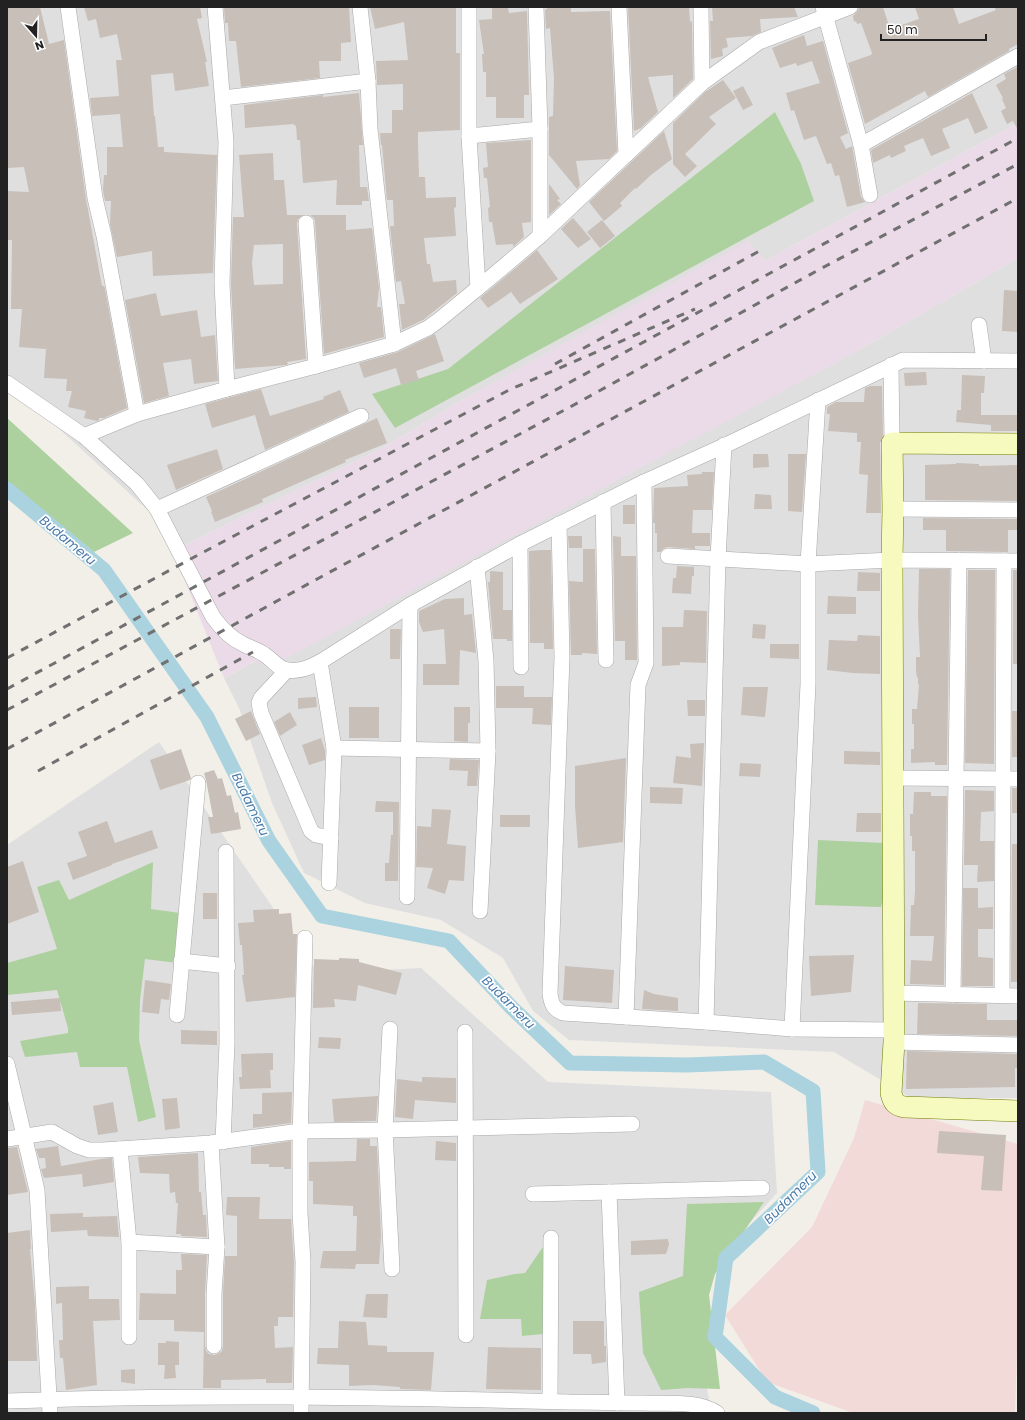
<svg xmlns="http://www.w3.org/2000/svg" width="1025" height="1420" font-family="Poppins,sans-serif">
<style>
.residential{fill:#e0dfdf}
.commercial{fill:#f2dad9}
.industrial{fill:#ebdbe8}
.forest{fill:#add19e}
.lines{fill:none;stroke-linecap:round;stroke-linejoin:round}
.canal{stroke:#aad3df;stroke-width:15}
.building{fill:#c7bfb8;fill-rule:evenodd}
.street-casing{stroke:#a9a9a9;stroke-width:16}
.secondary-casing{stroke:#707d05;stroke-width:22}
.street{stroke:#fff;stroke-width:15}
.secondary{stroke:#f7fabf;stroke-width:21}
.rail{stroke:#707070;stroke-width:3;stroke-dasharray:8 8;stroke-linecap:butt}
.labels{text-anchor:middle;stroke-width:3.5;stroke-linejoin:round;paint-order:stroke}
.water-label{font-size:13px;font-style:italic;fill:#4a7aab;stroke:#fff}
</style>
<rect width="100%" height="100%" fill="#f2efe9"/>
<g class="residential">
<path d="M7,7H1018V123L765,261L748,242L457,403L388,445L173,551L154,516L56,426L7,393Z"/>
<path d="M1018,258V1098H911L834,1052L569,1040L533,1011L503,958L441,920L365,903L304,873L272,803L239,708L224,678L255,661L695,437L859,350Z"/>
<path d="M159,742L318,973L421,968L548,1082L771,1092L777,1193L690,1288L710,1406L723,1413H7V845Z"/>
</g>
<path class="commercial" d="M865,1100L1018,1144V1322L1015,1413H853L767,1382L725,1315L812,1227L854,1138Z"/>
<path class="industrial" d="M1018,123V258L859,350L270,667L254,661L224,678L173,551L388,445L457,403L748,241L765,261Z"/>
<g class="forest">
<path d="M775,112L801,164L814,201L395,428L372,394L448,369Z"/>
<path d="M7,418L133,533L94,552L7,481Z"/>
<path d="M818,840L885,843V892L881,907L815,905Z"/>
<path d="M153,862L151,909L180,913L177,963L145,959L140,1000L139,1040L156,1117L138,1122L127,1067H80L77,1052L25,1057L20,1041L68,1033V1028L57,990L7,995V963L57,949L37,887L59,880L69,900Z"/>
<path d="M764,1202L715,1274L709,1295L720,1389L688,1388L661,1390L643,1353L639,1292L683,1276L687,1204Z"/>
<path d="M545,1244L543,1334L522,1336L521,1319H480L487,1280L515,1274L525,1273Z"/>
</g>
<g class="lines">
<path class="canal" d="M7,489L104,570L207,717L269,841L322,916L449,941L512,1008L570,1063L687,1065L764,1062L813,1091L818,1172L726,1258L715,1337L775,1397L813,1413"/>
</g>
<g class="building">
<path d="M7,7H40L49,44L64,40L86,199L102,286H104L105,289L127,408L104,418H99V420L97,421L84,418L86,411L68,407L72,391H66L67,379L44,378L46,349L19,347L22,309H11L12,240H7V191L29,192L24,167L7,168Z"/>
<path d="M84,7H200L202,18L197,19L207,62H205L209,86L175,91L173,73L151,75L154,116H155L158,147H164V152L217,155L213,273L153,276L152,251L117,257L110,224L111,201H105L103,190L104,175H107V147H123L120,114L92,116L90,98L119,96L116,60H122L117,34L100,38L96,19L88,21Z"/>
<path d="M224,7H349L351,42L341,43V61H319L320,78L241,87L236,41H229L228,23H225Z"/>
<path d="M370,7H456V53H460V130L418,132V143L419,177H425L426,198L456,197V207L454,208L456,236L424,238L427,264H430L433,282L456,280L457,293L423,320L402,330L399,304H405L401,281L396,282L390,226H394L393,200H387L382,145H381L380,133H392V110H403V84L377,85L376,61L408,60L404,22L375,29Z"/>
<path d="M492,7H508L509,13L527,11L529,95H524V118H496V97H486V72H483L482,54H484L479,20L492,19Z"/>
<path d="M547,7H571V12L610,11L617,151L609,159L576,161L580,185L577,189L549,155V117L553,116L554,78L550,28L546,29L545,10L547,9Z"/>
<path d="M628,7H689L690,22L692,21L693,79L673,98V75L648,77L658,112L641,128L634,131Z"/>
<path d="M712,7H794L798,17L760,19L761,32L752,36L726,38L728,47L722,49L723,56L711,59L710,21H713Z"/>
<path d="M861,7H883L890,29L919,19L915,7H953L959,24L996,10L994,7H1018V44L1009,49V51L928,97L925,91L865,124L848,63L871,55L872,53L861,23L857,24L856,21L854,22L853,16L857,12L859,8Z"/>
<path d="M804,35L807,46L823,41L848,133L840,137L846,149L852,146L861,197L865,202L847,207L839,175L835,176L831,163L827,164L816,136L804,140L794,110L791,111L786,93L820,83L812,61L797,66L796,63L780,68L772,48Z"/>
<path d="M1017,67L1018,68V130L1013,121L1007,124L1001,111L1006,108L1002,99L1003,98L996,85L1006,79L1004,74Z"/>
<path d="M723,80L736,98L709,117L716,124L685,154L697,166L685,177L673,164V123L705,92Z"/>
<path d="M743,86L753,105L743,110L733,91Z"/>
<path d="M359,93L363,145H359L360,187H367L369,201H362V205H336L337,180L303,183L300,140H297L296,125L294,126V124L245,128L244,105L323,95V97Z"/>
<path d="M972,93L988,128L975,134L968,118L942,129L950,148L931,156L923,138L904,146L906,151L891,158L890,155L873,163L871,150Z"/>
<path d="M664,131L672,159L651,175L636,189L635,188L620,203L622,206L604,221L589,202Z"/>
<path d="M531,140V222L522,223L524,237L513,247V244L496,245L492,222H489L488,208L490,207L487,178H484L483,168L488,167L486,143Z"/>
<path d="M273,153L274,180H284L287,215H303L298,219L297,224L306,359L287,362L288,364L286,365L235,369L231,283L233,217H244L239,155ZM283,244V284L254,285L252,263L254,245Z"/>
<path d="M549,184L560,199L557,200L561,204L549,215Z"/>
<path d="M310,215H346V230L372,228L379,288L377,307H381L384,337L324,354L315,222L314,218Z"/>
<path d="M573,218L591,239L578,248L561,229Z"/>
<path d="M602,220L615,236L600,248L587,232Z"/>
<path d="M537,250L558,279L520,304L511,292L488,308L480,298Z"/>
<path d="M1004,290L1018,291V332L1002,331Z"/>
<path d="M156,293L161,316L197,310L201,337L215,335L218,381L194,384L191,359L163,363L169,396L144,403L125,300Z"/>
<path d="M435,334L444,361L416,371L419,380L401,385L396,368L364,378L359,363L398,352Z"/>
<path d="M926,372L927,385L905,386L904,373Z"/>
<path d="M962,375L985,376L984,393H981V415H1017V431H991V425L956,422L957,410H961Z"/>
<path d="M870,386H882L883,436L880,443L881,513H866L868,475L859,474L861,442H857V433L828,431L830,414H827V407L836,402H864L865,388Z"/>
<path d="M261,389L270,416L324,399L323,397L340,390L349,412L265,450L255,415L212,428L205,404Z"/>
<path d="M377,418L387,443L345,460L346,462L262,499L263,502L215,522L211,512L212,511L206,497Z"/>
<path d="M217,449L223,469L176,490L167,465Z"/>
<path d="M753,454H768L769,467L753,468Z"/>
<path d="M788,454H806L802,512L788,511Z"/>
<path d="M956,463L979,464V466L1018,465V501L925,500V465L956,464Z"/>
<path d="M702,472H714L712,510H693L692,533H710V546H695V549L668,547L664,548L660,552H657V533H655V523H653L654,488L688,486L687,475L702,474Z"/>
<path d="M755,494L771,495L772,509H754Z"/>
<rect x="623" y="505" width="12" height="19"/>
<path d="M923,518L1018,519V530H1008V552L946,551V530H923Z"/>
<path d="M568,536H582V548H569Z"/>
<path d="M613,536L621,537V556H636L637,660H625V641H615Z"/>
<path d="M583,549H595L597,654L582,653V655H571L569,581L583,582Z"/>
<path d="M542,550H551L553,649H544V643H530L529,551Z"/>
<path d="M677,566L694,567V576H692L691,594L672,593L673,578H676Z"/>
<path d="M919,569H950L947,765H935V762L911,763V749H914V724H912V709H917L919,685L918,684V678L917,677L916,671V657H920L918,616Z"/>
<path d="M968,570H995L994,764L965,763Z"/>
<rect x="1013" y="570" width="5" height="94"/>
<path d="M490,571L503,572V610H512V641H507V639H493L488,582H490Z"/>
<path d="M858,572L880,573V591H857Z"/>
<path d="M828,596L856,597V614H827Z"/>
<path d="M464,598V615L472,614L476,653L460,650L459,685H423V664H446L444,629L423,632L419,622V611L445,599Z"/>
<path d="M684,610L707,611L706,663L680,662V665L662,666V627H683Z"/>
<path d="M753,624L766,625L765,639L752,638Z"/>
<path d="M390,629H401L400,659H390Z"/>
<path d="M858,635L880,636V674L853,673L827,670L829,640L857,641Z"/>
<path d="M770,644H799V659L770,658Z"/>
<path d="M496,686H524V697H552L551,725L532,724L533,708H496Z"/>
<path d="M743,687H768L765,717L741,715Z"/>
<path d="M316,697L317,707L298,709V698Z"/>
<path d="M687,700H705V716H688Z"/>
<rect x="349" y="707" width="30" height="31"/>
<path d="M454,707H470V723H468V742L454,741Z"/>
<path d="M251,711L260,734L246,741L235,719Z"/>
<rect x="1012" y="711" width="6" height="46"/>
<path d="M290,712L297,725L280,736L274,722Z"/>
<path d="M321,738L325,750V760L309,765L302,745Z"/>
<path d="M704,743L702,786L673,783L676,756L691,758L690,744Z"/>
<path d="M181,749L191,778L190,780L160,790L150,760Z"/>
<path d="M844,751L880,752V765L844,764Z"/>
<path d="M626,758L623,842L578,848L575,806V766Z"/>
<path d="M450,759L479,760L477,786H467L468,771L449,770Z"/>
<path d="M740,763L761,764L760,777L739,776Z"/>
<path d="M214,770L218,779L222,778L227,796L231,795L235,813L238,812L241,829L211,834L208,817H213L206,780L204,773Z"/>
<path d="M650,787L683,788L682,804L650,803Z"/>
<rect x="1012" y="788" width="6" height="25"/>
<path d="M965,790L994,791V811L981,812L980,841H994V881L977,882L978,865H964Z"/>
<path d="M914,792H931V796H947L944,985L910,984L911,960L932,961L934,936H910L911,905H914L915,891V851H912V836H910V814H913Z"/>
<path d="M376,801L399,802L398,881H385V863H389L391,835H393V812H375Z"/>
<path d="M432,809L451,810L447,844L466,846L464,881L449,880L445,894L427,888L433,868L416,867L417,826L431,827Z"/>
<path d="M857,813H881V832H856Z"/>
<rect x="500" y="815" width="30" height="12"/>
<path d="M107,821L115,843L152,830L158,848L112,864V865L73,880L67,863L87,856L78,832Z"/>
<path d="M1012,844H1018V982H1011Z"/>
<path d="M23,861L39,912L7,924V867Z"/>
<path d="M963,888H978V908L993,907V929H978V957L993,958V986H962Z"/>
<rect x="203" y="893" width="14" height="26"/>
<path d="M279,909V914L291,913L293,934H297L295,997L246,1002L242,975H244L242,945H240L238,923L254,922L253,910Z"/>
<path d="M854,955L851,992L811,996L809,956Z"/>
<path d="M339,958L359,959V962L402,973L396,995L358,985L356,1001L334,999L335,1007L313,1008L314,959L339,960Z"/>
<path d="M565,966L614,970L612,1003L563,1000Z"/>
<path d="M145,980L171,984L169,1000L161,999L159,1014L142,1012Z"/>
<path d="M644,990L654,994L678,998V1011L642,1009Z"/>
<path d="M60,998L61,1011L12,1015L11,1002Z"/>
<path d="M918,1003L987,1004V1020H1018V1036L917,1034Z"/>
<path d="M181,1030L217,1031V1045L181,1044Z"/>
<path d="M319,1037L341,1038L340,1049L318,1048Z"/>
<path d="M907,1051L1018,1054V1068H1015V1087L906,1089Z"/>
<path d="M273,1053V1070H270L271,1088L240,1089L239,1077H242L241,1054Z"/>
<path d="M422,1077L456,1078V1103L415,1100L413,1119L395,1117L397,1079L422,1082Z"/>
<path d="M292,1092L291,1123L253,1128V1114H262V1093Z"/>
<path d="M378,1096L376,1121L334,1122L332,1099Z"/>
<path d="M177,1098L180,1128L165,1130L162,1099Z"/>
<path d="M113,1102L118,1132L98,1135L93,1106Z"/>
<path d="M939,1131L1006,1135L1002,1191L981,1190L984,1156L937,1153Z"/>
<path d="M357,1139H370V1146H377L381,1236L379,1264H356L355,1269L320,1268L323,1251H356L357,1216H353V1206L313,1204V1181H309V1162L356,1161Z"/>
<path d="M291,1141V1169H284V1167H269V1164H251V1147Z"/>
<path d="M436,1141L456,1143V1161L435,1160Z"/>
<path d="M58,1146L61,1166L101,1159L112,1158L114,1182L83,1187L82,1174L44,1178L41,1169L46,1168L45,1158H39L36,1149Z"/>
<path d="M17,1147L28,1192L7,1195V1148Z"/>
<path d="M198,1153L199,1192H201L203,1215H206L207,1237L181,1236V1234H176L178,1203H176L175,1192L170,1193L169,1174L140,1173L139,1166L138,1157Z"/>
<path d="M227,1197H260L259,1219H291L294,1262L293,1317H278V1326H274L275,1348L293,1347L292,1383H266V1379L221,1380V1388H203L204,1332L174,1331V1320H139L140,1293L176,1294V1270H182L181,1254L207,1255L205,1294V1346L206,1351L209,1354L214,1355L218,1354L222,1351L223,1346V1294L225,1256H237V1216L226,1215Z"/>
<path d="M83,1213V1217L117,1216L119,1237L88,1236L87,1230L51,1232L50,1214Z"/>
<path d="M30,1230L31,1249H30L35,1304L37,1361H7V1233Z"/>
<path d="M668,1239L669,1245L666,1254L631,1255V1241Z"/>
<path d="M89,1286V1299H119L120,1320L93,1321L97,1385L66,1390L63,1358H60L59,1340H63L62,1303L56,1304V1287Z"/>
<path d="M366,1294H388L387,1318L363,1317Z"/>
<path d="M339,1321L366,1322L368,1345L387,1346V1352H434L431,1390L400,1389V1387L373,1385L349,1386V1365L317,1364L318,1348H338Z"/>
<path d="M573,1321H604V1346H606V1362L592,1364L591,1354H573Z"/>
<path d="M166,1341L179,1342V1365H175L176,1378L164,1379L165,1365H158V1343H166Z"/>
<path d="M488,1347L541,1348V1390L486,1389Z"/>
<path d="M135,1369V1384L121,1382V1370Z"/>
</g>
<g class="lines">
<defs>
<g id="street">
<path d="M68,7L95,198L104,236L137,414L84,436"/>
<path d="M215,7L226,142L222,283L227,389"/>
<path d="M360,7L368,81L370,129L394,344"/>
<path d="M469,7V136L478,288"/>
<path d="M536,7L540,129V236"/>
<path d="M619,7L626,155"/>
<path d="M701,7L702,83"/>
<path d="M823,7L861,145L870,195"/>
<path d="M223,98L368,81"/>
<path d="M469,136L540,129"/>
<path d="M861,145L1018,56"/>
<path d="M306,223L316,366"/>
<path d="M979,325L984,361"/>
<path d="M891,365L892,443"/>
<path d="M7,383L84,436L137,484L157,509L213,617C221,628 230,638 243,644C250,648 259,650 265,655C273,660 278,669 288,670C300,672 310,667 320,662"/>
<path d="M137,414L227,389L316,366L394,344L428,328L439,320L478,288L540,236L702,83L759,42L850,7"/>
<path d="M603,502L606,660"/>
<path d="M157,509L361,416"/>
<path d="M893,509L1018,510"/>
<path d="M559,524L562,657L550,993C551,1003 553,1009 563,1013L706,1022L792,1029L894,1030"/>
<path d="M520,544L521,667"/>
<path d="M668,556L808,564L892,560L1018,561"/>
<path d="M287,670L261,698L259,703L261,713L311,831L316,835L331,838"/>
<path d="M334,748L488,751L486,661L477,567"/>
<path d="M893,778L1018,779"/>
<path d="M329,883L334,748L320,662L410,605L520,544L644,482L728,444L903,360L1018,361"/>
<path d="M407,897L410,605"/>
<path d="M480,911L488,751"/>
<path d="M181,961L228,966"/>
<path d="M893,993L1018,996"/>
<path d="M953,995L959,560"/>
<path d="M1002,995L1004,561"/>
<path d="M177,1015L198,783"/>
<path d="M626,1017L638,685L646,663L644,482"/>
<path d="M706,1022L718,559L724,445"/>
<path d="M390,1029L385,1130L392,1269"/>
<path d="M792,1029L808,684V564L818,400"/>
<path d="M465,1032L466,1335"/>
<path d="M894,1042L1018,1045"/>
<path d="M7,1064L37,1190L50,1413"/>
<path d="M7,1139L52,1132L77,1146L89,1150H103L211,1143L300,1131L385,1130L632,1124"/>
<path d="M223,1142L227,1043L226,852"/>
<path d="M211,1143L217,1247L214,1294V1346"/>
<path d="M120,1149L129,1242V1337"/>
<path d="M609,1192L617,1403"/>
<path d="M533,1194L762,1188"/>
<path d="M129,1242L217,1247"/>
<path d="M7,1401C194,1394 382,1397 569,1402C594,1402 619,1403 644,1403C667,1404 697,1400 717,1413"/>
<path d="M550,1401L551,1238"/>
<path d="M301,1413L303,1262L300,1213V1141L305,938"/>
</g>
<path id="secondary" d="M1018,444L892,443L893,509L892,560L894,1042L891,1093C893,1102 896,1106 905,1107L1018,1111"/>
</defs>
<use href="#street" class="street-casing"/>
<use href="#secondary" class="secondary-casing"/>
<use href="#street" class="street"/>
<use href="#secondary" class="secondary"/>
<g class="rail">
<path d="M555,364L763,249"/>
<path d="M7,658L198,555L509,390L695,309"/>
<path d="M7,689L1018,138"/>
<path d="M7,710L570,407L822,268L1018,164"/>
<path d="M7,749L319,578L1018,198"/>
<path d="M38,771L253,652"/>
</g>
</g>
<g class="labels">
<g class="water-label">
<text transform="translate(68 540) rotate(40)" y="5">Budameru</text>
<text transform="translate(251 804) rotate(64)" y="5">Budameru</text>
<text transform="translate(509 1002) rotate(45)" y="5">Budameru</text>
<text transform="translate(790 1197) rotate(-45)" y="5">Budameru</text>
</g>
</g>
<rect width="1025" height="1420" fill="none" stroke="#222222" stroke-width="16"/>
<g transform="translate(36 36) rotate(160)" stroke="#ffffff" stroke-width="3" paint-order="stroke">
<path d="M0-3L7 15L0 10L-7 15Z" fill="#222222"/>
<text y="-6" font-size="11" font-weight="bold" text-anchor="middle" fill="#222222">N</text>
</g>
<path d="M881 34v6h105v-6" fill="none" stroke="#222222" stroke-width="2"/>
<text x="887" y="34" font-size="12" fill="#222222" stroke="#ffffff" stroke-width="3" paint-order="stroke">50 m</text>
</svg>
